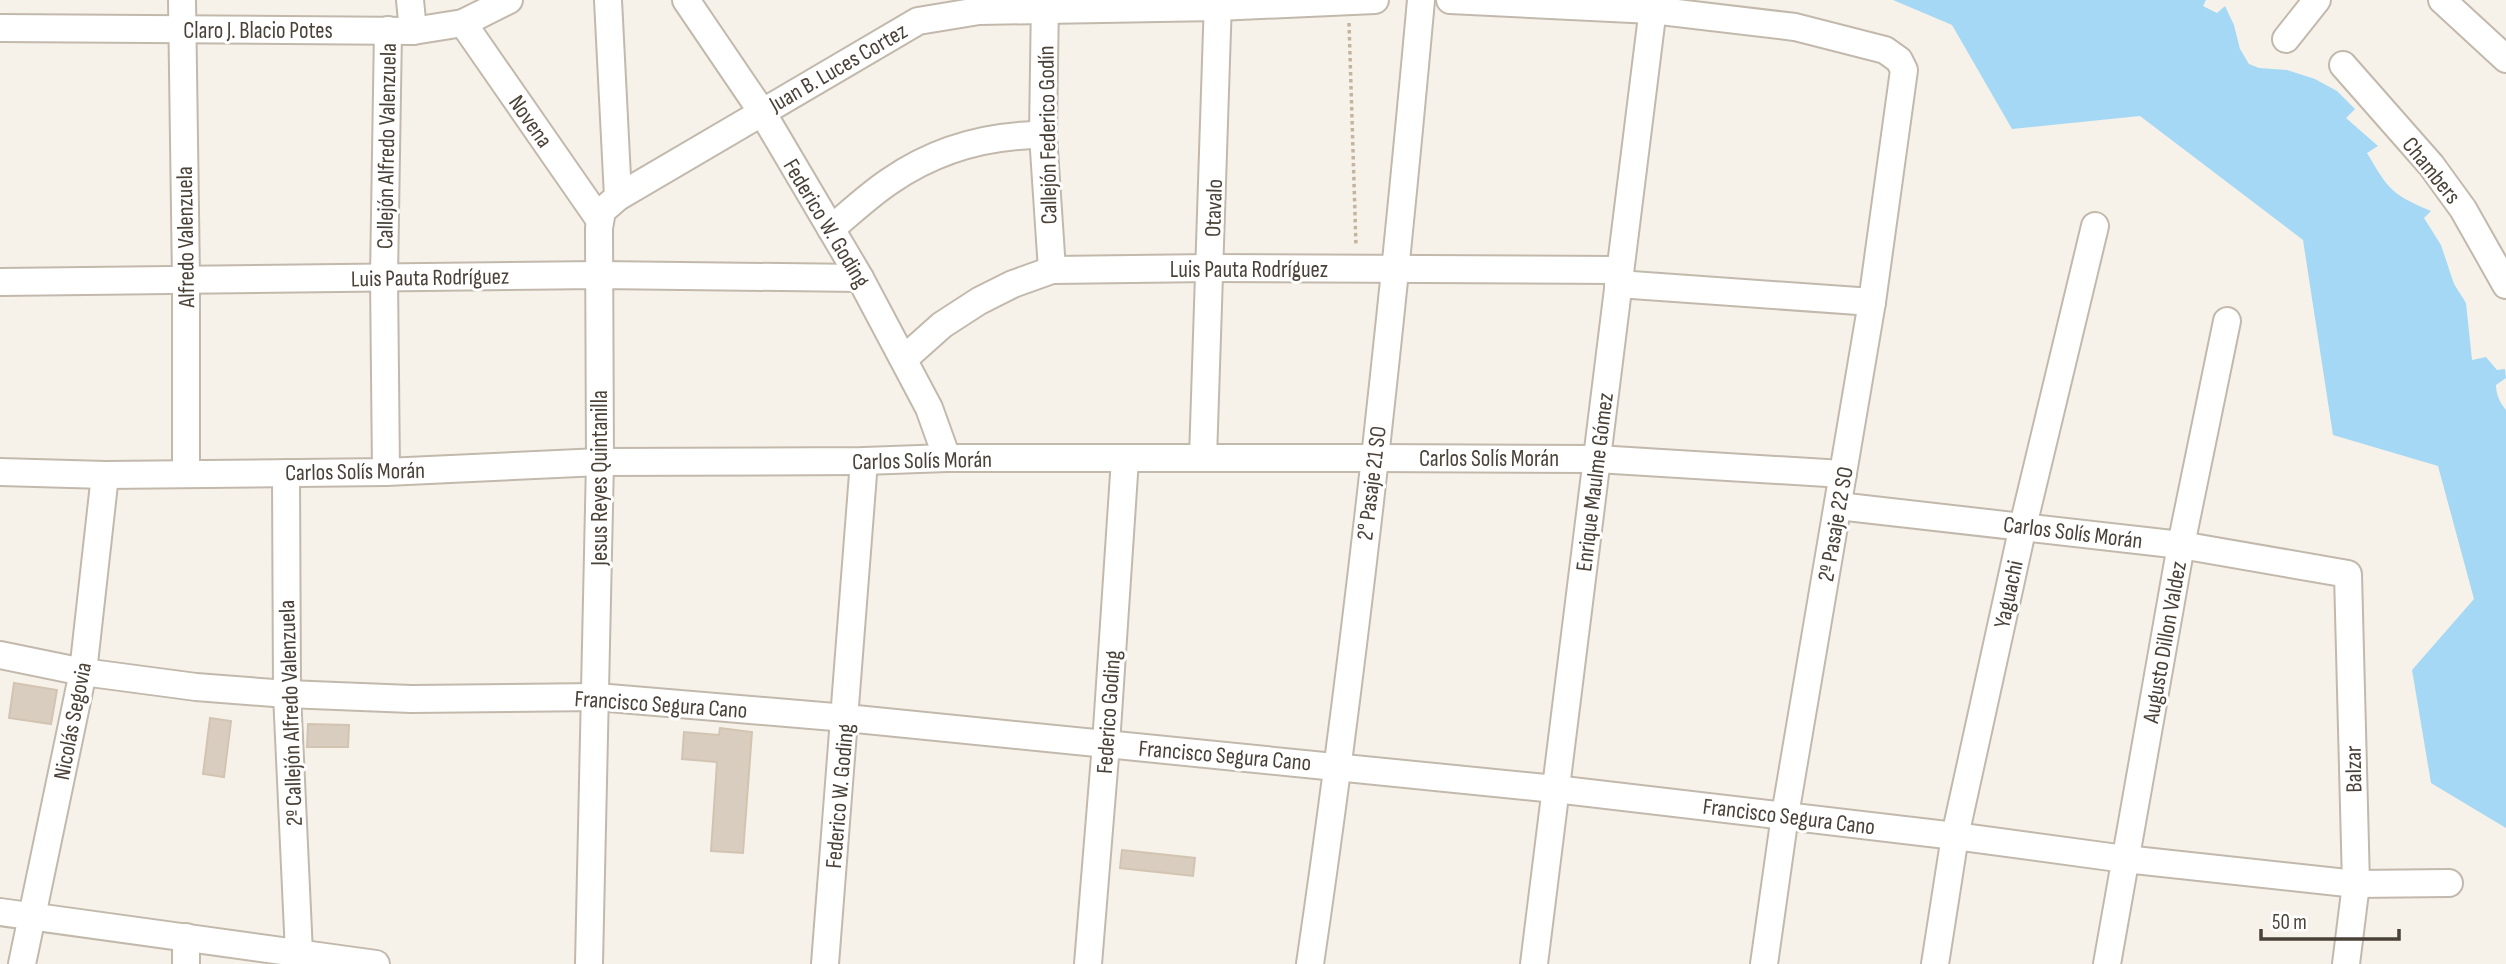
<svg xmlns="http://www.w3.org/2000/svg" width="2506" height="964" font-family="'Sofia Sans Condensed',sans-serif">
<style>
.water{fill:#a5d8f4}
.building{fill:#d8cdbf;stroke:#d3c4b2;stroke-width:2}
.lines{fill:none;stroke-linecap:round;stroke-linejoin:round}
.minor-casing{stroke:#c2b9ac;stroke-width:30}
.path{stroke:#c4b49d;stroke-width:3.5;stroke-dasharray:3.5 3.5;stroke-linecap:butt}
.minor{stroke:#fff;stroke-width:26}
.labels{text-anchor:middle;stroke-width:6;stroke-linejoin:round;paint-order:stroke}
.street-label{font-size:23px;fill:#4a4238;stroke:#fff}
</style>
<rect width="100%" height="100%" fill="#f6f2ea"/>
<path class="water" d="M1893,0H2206L2203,6L2217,13L2225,6L2234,25L2240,49L2249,64L2259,68L2287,70L2315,79L2337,91L2355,109L2346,118L2378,146L2367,153C2389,190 2391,194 2431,211L2424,218L2441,245L2454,284L2466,303L2472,360L2486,357L2497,370L2505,369L2506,378L2496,385C2496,394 2500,403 2506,410V828L2431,783L2412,670L2474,599L2438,466L2333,435L2303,240L2140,116L2012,129L1952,25Z"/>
<g class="building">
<path d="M14,683L57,690L51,724L9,718Z"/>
<path d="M210,718L231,721L224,777L203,774Z"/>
<path d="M308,724L349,725L348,747H307Z"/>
<path d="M720,728L752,732L743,853L711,851L717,762L682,759L684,732L719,735Z"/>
<path d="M1122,850L1195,858L1193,876L1120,868Z"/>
</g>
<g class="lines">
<defs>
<g id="minor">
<path d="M182,0L186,280V474"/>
<path d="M410,0L413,31"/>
<path d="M686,0L762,112L860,278L929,408L947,458"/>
<path d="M1045,0L1043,135L1052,270"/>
<path d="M1450,0L1652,10L1795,27L1885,50L1899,60L1904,70L1872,302L1785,815L1764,964"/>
<path d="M2442,0L2506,59"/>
<path d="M463,23L599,219"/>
<path d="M0,28L413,31L463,23L509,0"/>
<path d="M2286,39L2317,0"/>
<path d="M2343,65L2431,165L2463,209L2506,285"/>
<path d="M618,197L918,21L979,11L1218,7L1375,0"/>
<path d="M831,229C850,213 869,195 890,181C935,150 988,135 1043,135"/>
<path d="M0,282L599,275L860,278"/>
<path d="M1618,284L1872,302"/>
<path d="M905,358L942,325L979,301L1013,284L1052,270L1211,268L1620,270"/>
<path d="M1203,458L1218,0"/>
<path d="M0,472L105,475L386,472L600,462L864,461L947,458H1373L1597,459L1843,474"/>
<path d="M386,472L384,277L388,30"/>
<path d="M286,473L287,694L299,953"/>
<path d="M1838,506L2181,545L2348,574L2356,884L2346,964"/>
<path d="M0,655L83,672L196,687L287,694L411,699L597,697L846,718L1555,789L1955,836L2125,859L2356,884L2449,883"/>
<path d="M0,912L376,964"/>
<path d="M186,937V964"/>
<path d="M22,964L83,672L105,475"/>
<path d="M589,964L600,462L599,228L602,211L618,197L608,0"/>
<path d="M825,964L864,461"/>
<path d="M1088,964L1106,744L1125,459"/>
<path d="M1310,964C1357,644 1392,322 1421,0"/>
<path d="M1534,964L1654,0"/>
<path d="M1935,964L1955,836L2023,526L2095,226"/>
<path d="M2107,964L2181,545L2227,321"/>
</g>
</defs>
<use href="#minor" class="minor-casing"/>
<path class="path" d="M1349,23L1356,246"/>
<use href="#minor" class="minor"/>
</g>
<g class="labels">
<g class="street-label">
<text x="258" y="38">Claro J. Blacio Potes</text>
<text transform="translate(838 67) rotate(-30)" y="8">Juan B. Luces Cortez</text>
<text transform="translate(531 121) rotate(55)" y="8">Novena</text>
<text transform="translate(1047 135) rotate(-91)" y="8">Callejón Federico Godín</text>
<text transform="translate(386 146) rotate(-89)" y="8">Callejón Alfredo Valenzuela</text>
<text transform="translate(2432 170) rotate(51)" y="8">Chambers</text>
<text transform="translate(1213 208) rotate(-88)" y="8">Otavalo</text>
<text transform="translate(827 223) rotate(59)" y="8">Federico W. Goding</text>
<text transform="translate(185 237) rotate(-91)" y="8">Alfredo Valenzuela</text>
<text x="1249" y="277">Luis Pauta Rodríguez</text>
<text transform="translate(430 277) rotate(-1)" y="8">Luis Pauta Rodríguez</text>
<text x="1489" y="466">Carlos Solís Morán</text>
<text transform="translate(922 460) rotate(-1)" y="8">Carlos Solís Morán</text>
<text transform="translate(355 471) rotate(-1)" y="8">Carlos Solís Morán</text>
<text transform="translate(599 478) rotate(-90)" y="8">Jesus Reyes Quintanilla</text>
<text transform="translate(1594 482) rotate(-83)" y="8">Enrique Maulme Gómez</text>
<text transform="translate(1371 483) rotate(-83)" y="8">2° Pasaje 21 SO</text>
<text transform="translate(1835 524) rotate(-80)" y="8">2º Pasaje 22 SO</text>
<text transform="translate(2073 532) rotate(7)" y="8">Carlos Solís Morán</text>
<text transform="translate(2008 594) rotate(-78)" y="8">Yaguachi</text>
<text transform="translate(2164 642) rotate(-80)" y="8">Augusto Dillon Valdez</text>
<text transform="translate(661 704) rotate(4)" y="8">Francisco Segura Cano</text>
<text transform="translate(1108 712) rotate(-86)" y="8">Federico Goding</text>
<text transform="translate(290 713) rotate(-92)" y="8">2º Callejón Alfredo Valenzuela</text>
<text transform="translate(72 721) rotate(-79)" y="8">Nicolás Segovia</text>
<text transform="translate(1225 755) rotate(5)" y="8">Francisco Segura Cano</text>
<text transform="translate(2353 769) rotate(-91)" y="8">Balzar</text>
<text transform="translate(839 796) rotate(-85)" y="8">Federico W. Goding</text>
<text transform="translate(1789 816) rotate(7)" y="8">Francisco Segura Cano</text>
</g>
</g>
<path d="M2261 929v10h138v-10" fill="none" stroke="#4a4238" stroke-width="3.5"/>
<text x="2272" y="929" font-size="21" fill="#4a4238" stroke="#ffffff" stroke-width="5" paint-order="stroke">50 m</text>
</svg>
